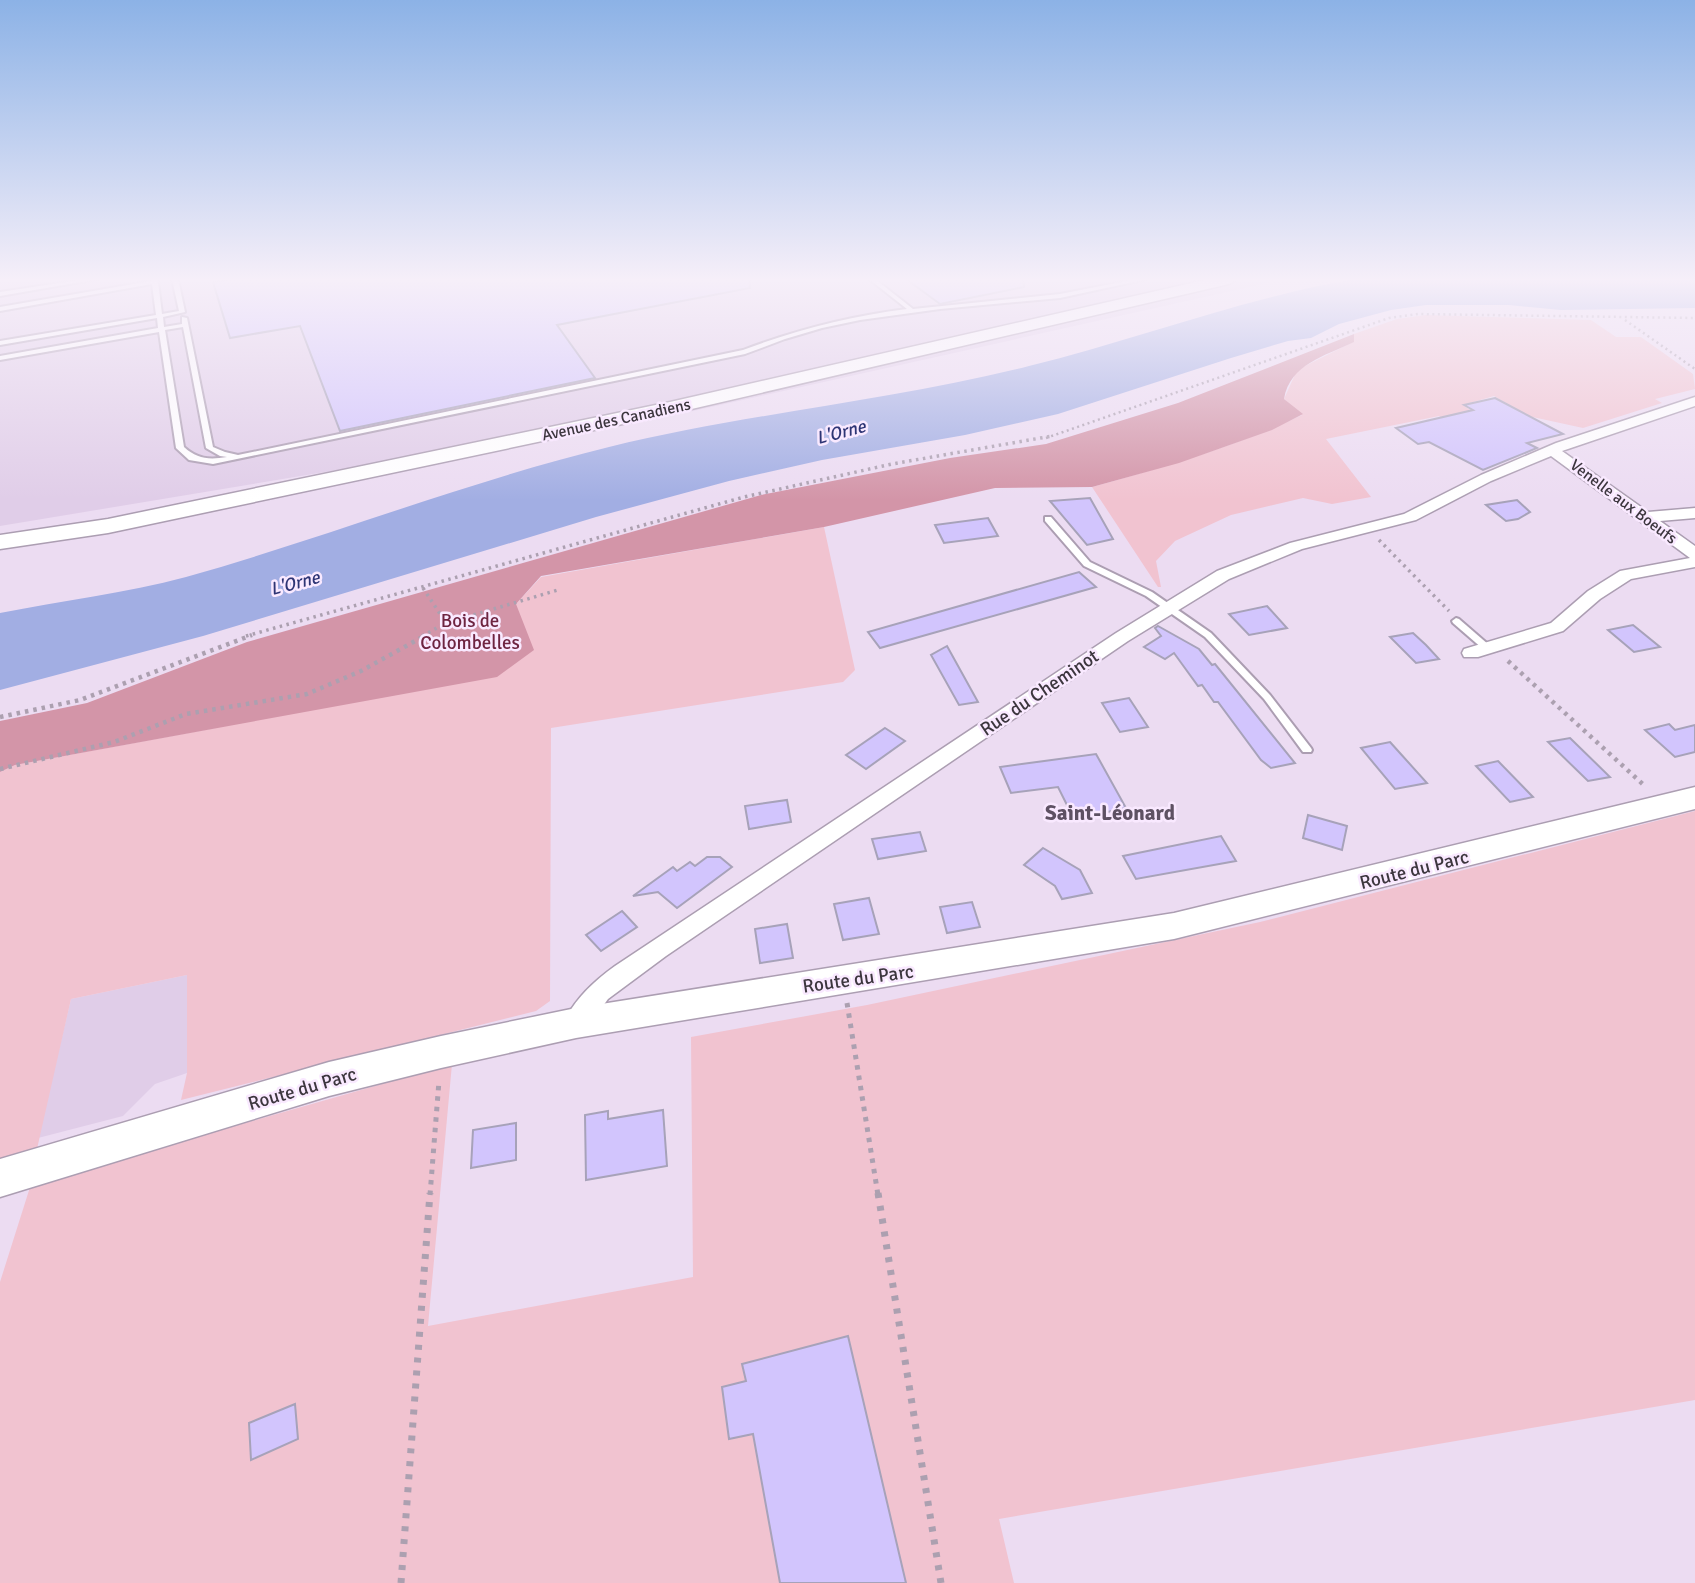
<svg xmlns="http://www.w3.org/2000/svg" width="1695" height="1583" font-family="Signika,sans-serif">
<style>
.built{fill:#e0cde8}
.green{fill:#f1c3d0}
.forest{fill:#d395a8}
.water{fill:#a2aee3}
.building{fill:#d2c5fd;stroke:#a7a2b9;stroke-width:2}
.lines{fill:none;stroke-linecap:round;stroke-linejoin:round}
.lane-casing{stroke:#ac9eb2;stroke-width:4}
.street-casing{stroke:#ac9eb2;stroke-width:3}
.secondary-casing{stroke:#ac9eb2;stroke-width:3}
.path-far4{stroke:#aca0b0;stroke-width:2.5;stroke-dasharray:2 3.5;stroke-linecap:butt}
.path-far3{stroke:#aca0b0;stroke-width:3.5;stroke-dasharray:2.5 4.5;stroke-linecap:butt}
.path-far2{stroke:#aca0b0;stroke-width:4.5;stroke-dasharray:3.5 5;stroke-linecap:butt}
.path-far1{stroke:#aca0b0;stroke-width:5;stroke-dasharray:4.5 6;stroke-linecap:butt}
.path{stroke:#aca0b0;stroke-width:7;stroke-dasharray:5 8;stroke-linecap:butt}
.lane{fill:#fff;fill-rule:evenodd}
.street{fill:#fff;fill-rule:evenodd}
.secondary{fill:#fff;fill-rule:evenodd}
.labels{text-anchor:middle;stroke-width:5;stroke-linejoin:round;paint-order:stroke}
.far-street-label{font-size:16px;fill:#3c363e;stroke:#f9e9ff}
.far-water-label{font-size:18px;font-style:italic;fill:#2d3474;stroke:#f9e9ff}
.park-label{font-size:19px;fill:#6e2441;stroke:#f9e9ff}
.street-label{font-size:19px;fill:#3c363e;stroke:#f9e9ff}
.neighbourhood-label{font-size:21px;font-weight:bold;fill:#5e5163;stroke:#f9e9ff}
</style>
<rect width="100%" height="100%" fill="#ecdcf2"/>
<g class="built">
<path d="M0,279H1286L693,411L0,526Z"/>
<path d="M187,975V1073L155,1084L123,1116L38,1138L71,999Z"/>
</g>
<g class="green">
<path d="M1426,315L1591,320L1616,337H1641L1693,374L1695,389L1655,399L1662,403L1583,428L1528,416L1494,396L1463,405L1473,412L1445,420L1439,416L1326,439L1371,497L1332,504L1303,498L1231,515L1175,541L1156,561L1161,587H1158L1092,487C1163,467 1235,447 1302,415L1284,399L1297,370L1353,342L1354,334L1397,319Z"/>
<path d="M824,527L855,670L843,682L551,728L550,1001L536,1011L181,1100L187,1073V975L71,999L37,1149L0,1159V772L15,765L215,728L516,604L541,577Z"/>
<path d="M1695,811V1400L999,1519L1014,1583H0V1282L31,1184L452,1064L428,1326L693,1277L691,1037L867,1005L1260,922Z"/>
</g>
<path class="forest" d="M1354,334V342C1325,356 1290,364 1284,399L1303,414L1272,430L1179,463L1092,487L995,488L824,527L541,576L516,604L534,650L497,677L15,765L0,772V721L87,703L247,642L761,495L950,458L1046,444L1178,403Z"/>
<path class="water" d="M1355,279H1695V308L1561,310L1509,305H1426L1391,310L1339,324L1311,338L1288,341L1231,358L1058,414L965,435L822,460L729,481L596,517L203,636L0,690V613C61,601 126,593 186,577C328,537 466,482 609,447C748,413 891,401 1029,366C1138,339 1244,298 1355,279Z"/>
<g class="building">
<path d="M234,279H749L750,288L557,325L595,378L340,431L300,326L230,338L213,282Z"/>
<path d="M906,279H1023L1024,287L940,304Z"/>
<path d="M1495,398L1563,434L1527,443L1537,448L1483,470L1429,442L1418,444L1396,428L1473,410L1464,405Z"/>
<path d="M1090,498L1113,539L1087,545L1050,501Z"/>
<path d="M1517,500L1530,512L1518,519L1506,521L1486,505Z"/>
<path d="M988,518L998,536L944,543L935,525Z"/>
<path d="M1079,572L1096,587L880,648L868,632Z"/>
<path d="M1267,606L1287,628L1249,635L1229,614Z"/>
<path d="M1633,625L1660,647L1634,652L1608,630Z"/>
<path d="M1158,626L1199,649L1212,665L1215,664L1295,763L1271,768L1261,760L1218,702H1214L1202,685L1198,686L1174,653L1165,659L1144,647L1161,636L1155,628Z"/>
<path d="M1413,633L1426,645L1439,659L1416,663L1390,637Z"/>
<path d="M947,646L978,702L959,705L931,655Z"/>
<path d="M1129,698L1148,727L1120,732L1102,703Z"/>
<path d="M1669,724L1675,730L1695,725V752L1675,757L1645,730Z"/>
<path d="M885,728L905,741L866,769L846,755Z"/>
<path d="M1570,738L1610,777L1588,781L1548,742Z"/>
<path d="M1390,742L1399,752L1427,783L1395,789L1361,748Z"/>
<path d="M1096,754L1126,808L1074,819L1058,787L1011,793L1000,767Z"/>
<path d="M1498,761L1533,797L1510,802L1476,766Z"/>
<path d="M787,800L791,822L749,829L745,806Z"/>
<path d="M1308,815L1347,826L1342,850L1303,838Z"/>
<path d="M920,832L926,851L878,859L872,839Z"/>
<path d="M1221,836L1236,861L1136,879L1123,856Z"/>
<path d="M1043,848L1080,870L1092,893L1062,899L1055,886L1024,865Z"/>
<path d="M707,857H720L732,867L677,908L658,892L633,896L673,867L677,871L690,862L695,866Z"/>
<path d="M869,898L879,934L843,940L834,904Z"/>
<path d="M972,902L980,927L947,933L940,907Z"/>
<path d="M622,911L637,927L601,951L586,935Z"/>
<path d="M787,924L793,958L760,963L755,929Z"/>
<path d="M663,1110L667,1166L586,1180L585,1115L608,1111V1119Z"/>
<path d="M516,1123V1160L471,1168L473,1130Z"/>
<path d="M848,1336L906,1583H780L753,1434L729,1439L722,1387L746,1381L742,1364Z"/>
<path d="M295,1404L298,1439L251,1460L249,1423Z"/>
</g>
<g class="lines">
<defs>
<g id="lane">
<path d="M86,279H98L0,296V292Z"/>
<path d="M151,279H157L158,282L162,314L179,311L172,279H178L185,312L163,317L164,327L182,324V317L187,318L213,447L225,452L238,455L743,350C796,330 850,316 907,309L869,279H875L913,309L1060,294L1137,279H1147L1060,298L940,309L860,320L822,328L785,339L745,354L213,464L189,460L176,448L159,332L0,360V356L158,328L157,318L0,345V341L156,315L152,284L0,311V307L151,281ZM183,327L206,448L220,456L227,457C209,460 197,459 184,447L165,330Z"/>
<path d="M1045,517H1051L1090,562L1152,592L1211,633L1270,695L1311,748L1312,750L1311,752H1303L1264,699L1205,637L1146,596L1084,566L1045,521Z"/>
<path d="M1456,618L1459,619L1489,645L1491,647L1489,649H1483L1453,623L1452,621Z"/>
</g>
<path id="street" d="M1695,397V406L1562,451L1648,512L1695,508V518L1660,521L1695,546V567L1631,579L1600,599L1563,631L1478,657H1464L1462,653L1464,649L1551,623L1588,591L1620,571L1690,558L1551,456L1491,481L1416,520L1302,549L1229,579L1128,641L666,956L608,999L585,1031L576,1034L567,1031L563,1023C576,998 593,982 615,966L1116,633L1217,571L1290,543L1404,514L1481,475L1556,443Z"/>
<g id="secondary">
<path d="M1209,279H1237L1229,284L670,414L108,533L0,549V535L108,519L670,402Z"/>
<path d="M1695,787V809L1174,939L576,1038L441,1068L329,1096L0,1197V1159L329,1062L441,1036L576,1008L1174,913Z"/>
</g>
</defs>
<use href="#lane" class="lane-casing"/>
<use href="#street" class="street-casing"/>
<use href="#secondary" class="secondary-casing"/>
<g class="path-far4">
<path d="M1625,320L1695,369"/>
<path d="M1046,438L1389,318L1418,314L1695,318"/>
</g>
<g class="path-far3">
<path d="M1379,540L1449,611"/>
<path d="M423,588L446,623"/>
<path d="M246,636L744,497L892,464L1052,436"/>
<path d="M422,636L446,623L558,590"/>
</g>
<g class="path-far2">
<path d="M1508,661L1646,787"/>
<path d="M0,717L80,700L252,635"/>
<path d="M0,769L114,742L186,714L307,694L361,671L426,635"/>
</g>
<g class="path-far1">
<path d="M847,1003L878,1195"/>
<path d="M430,1195L439,1081"/>
</g>
<g class="path">
<path d="M878,1193L941,1583"/>
<path d="M401,1583L430,1193"/>
</g>
<use href="#lane" class="lane"/>
<use href="#street" class="street"/>
<use href="#secondary" class="secondary"/>
</g>
<linearGradient id="sky" x2="0" y2="1"><stop stop-color="#8cb2e6"/><stop offset="0.56" stop-color="#f6eff9"/><stop offset="1" stop-color="#f6eff9" stop-opacity="0"/></linearGradient>
<rect width="1695" height="500" fill="url(#sky)"/>
<g class="labels">
<g class="far-street-label">
<text transform="translate(616 419) rotate(-12)" y="6">Avenue des Canadiens</text>
<text transform="translate(1624 501) rotate(37)" y="6">Venelle aux Boeufs</text>
</g>
<g class="far-water-label">
<text transform="translate(841 432) rotate(-15)" y="6">L'Orne</text>
<text transform="translate(295 583) rotate(-15)" y="6">L'Orne</text>
</g>
<g class="park-label">
<text x="470" y="627">Bois de<tspan x="470" dy="22">Colombelles</tspan></text>
</g>
<g class="street-label">
<text transform="translate(1039 692) rotate(-34)" y="7">Rue du Cheminot</text>
<text transform="translate(1414 869) rotate(-14)" y="7">Route du Parc</text>
<text transform="translate(858 978) rotate(-8)" y="7">Route du Parc</text>
<text transform="translate(302 1088) rotate(-16)" y="7">Route du Parc</text>
</g>
<g class="neighbourhood-label">
<text x="1110" y="820">Saint-Léonard</text>
</g>
</g>
</svg>
